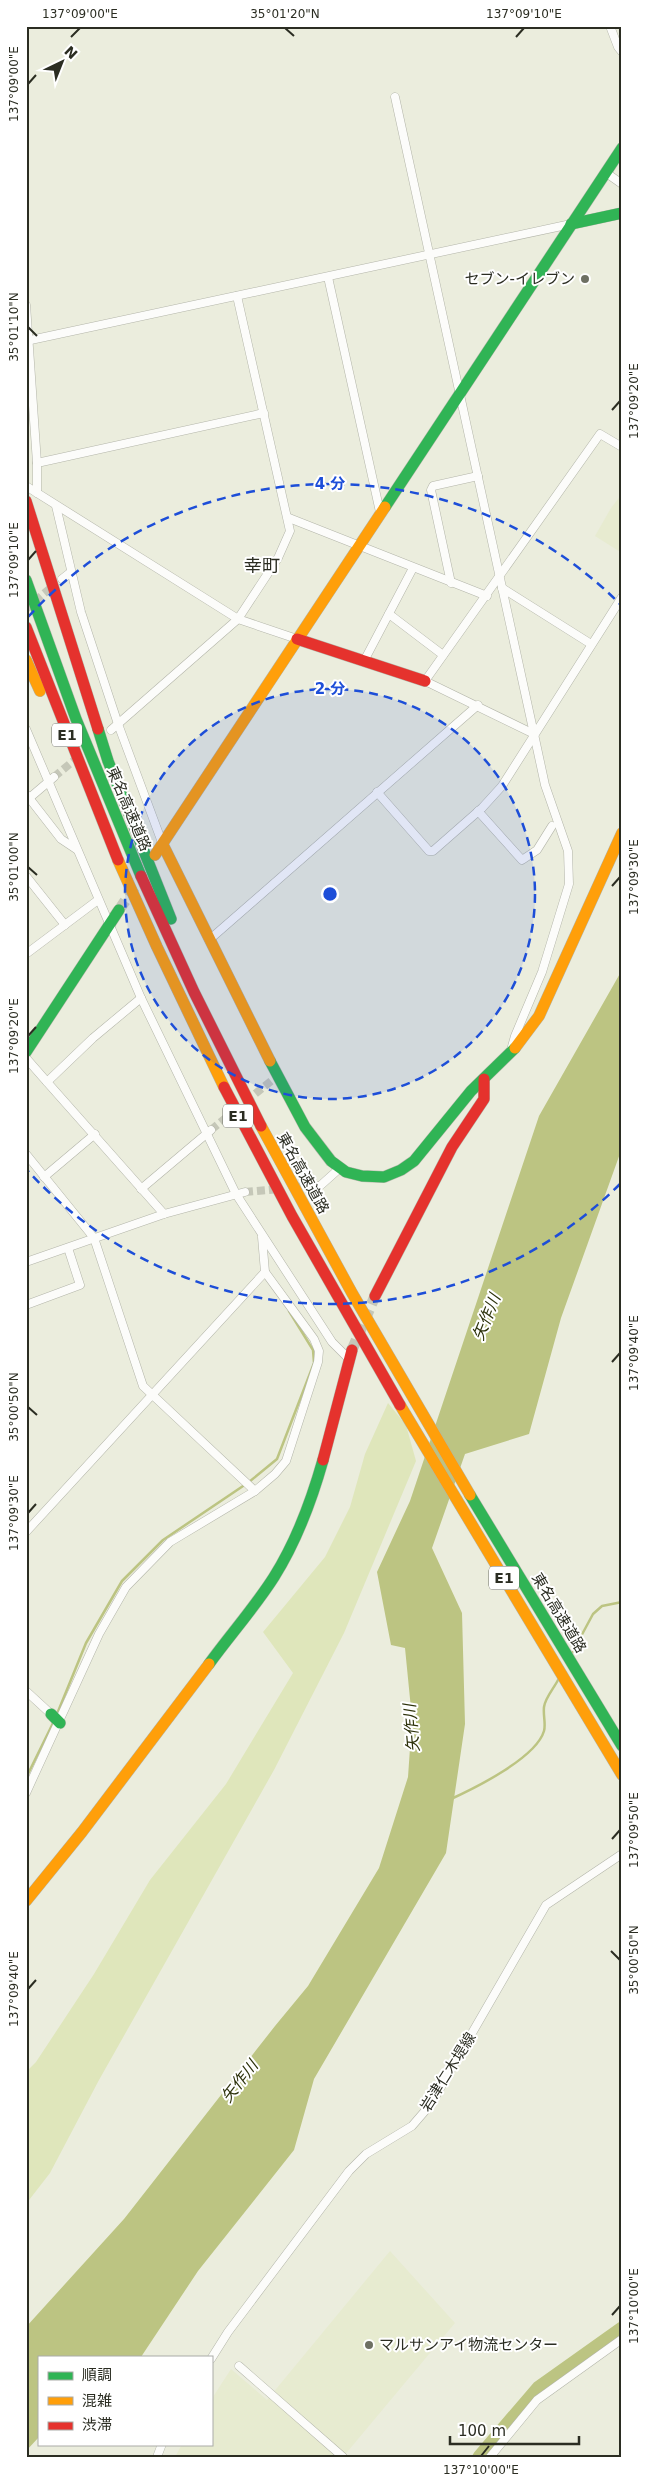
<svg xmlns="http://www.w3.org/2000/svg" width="648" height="2483" font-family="'DejaVu Sans','Noto Sans JP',sans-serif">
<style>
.built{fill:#e7ebd0}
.green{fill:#dfe6bb}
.water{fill:#bcc482}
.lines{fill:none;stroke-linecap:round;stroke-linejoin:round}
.stream{stroke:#bcc482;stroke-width:2.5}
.river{stroke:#bcc482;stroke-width:15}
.street-tunnel{stroke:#c5c7b8;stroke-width:8;stroke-dasharray:8 4;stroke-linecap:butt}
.secondary-tunnel{stroke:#c5c7b8;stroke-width:11;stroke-dasharray:11 5.5;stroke-linecap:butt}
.street-casing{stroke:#b3b5a9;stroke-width:9}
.fast-casing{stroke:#b3b5a9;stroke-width:12}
.slow-casing{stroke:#b3b5a9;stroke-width:12}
.jam-casing{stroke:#b3b5a9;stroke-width:12}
.street{stroke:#fcfcfa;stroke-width:8}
.fast{stroke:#30b455;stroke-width:11}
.slow{stroke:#ff9f0a;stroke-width:11}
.jam{stroke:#e5322d;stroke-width:11}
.ticks{fill:none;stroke:#2b2d22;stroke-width:2}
.ring{fill:none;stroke:#1d4ed8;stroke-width:2.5;stroke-dasharray:9 6}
.poi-dot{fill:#6e7063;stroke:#fff;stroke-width:2}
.labels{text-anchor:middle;stroke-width:4;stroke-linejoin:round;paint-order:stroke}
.shield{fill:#fff;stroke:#6b6c64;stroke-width:1}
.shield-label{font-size:14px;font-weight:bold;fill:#2b2d22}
.poi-label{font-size:15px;fill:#2b2d22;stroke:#fff;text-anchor:end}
.street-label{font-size:15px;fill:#2b2d22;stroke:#fff}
.water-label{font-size:16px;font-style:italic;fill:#2d320b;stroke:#fff}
.quarter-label{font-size:18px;fill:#2b2d22;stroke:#fff}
.centre{fill:#1d4ed8;stroke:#fff;stroke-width:2.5}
.ring-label{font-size:15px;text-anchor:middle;font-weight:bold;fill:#1d4ed8;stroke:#fff;stroke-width:4;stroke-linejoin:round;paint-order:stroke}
.neatline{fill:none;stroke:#2b2d22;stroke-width:2}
.ticks-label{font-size:12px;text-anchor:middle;fill:#2b2d22}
</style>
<rect width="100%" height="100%" fill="#ebeddd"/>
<g class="built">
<path d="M622,494V553L595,536L611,508Z"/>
<path d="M390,2251L455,2323L343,2457H175L182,2444H211V2400L231,2369L267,2400Z"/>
</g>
<path class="green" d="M388,1403L406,1425L416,1461L344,1633L274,1770L99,2080L50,2173L26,2204V2072L36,2062L94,1974L150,1880L226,1784L293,1673L263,1632L325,1557L350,1507L365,1454Z"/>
<path class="water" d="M622,970V1148L561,1318L529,1434L465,1454L432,1548L462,1613L465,1724L446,1853L314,2079L294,2150L198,2271L141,2357H39V2437L26,2451V2327L124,2219L275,2026L308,1986L379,1868L408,1777L412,1719L405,1648L391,1645L377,1572L410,1501L539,1116Z"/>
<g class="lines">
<g class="stream">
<path d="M572,1653L593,1614L602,1606L622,1602"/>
<path d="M57,1714L86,1643L122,1581L163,1540L249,1482L277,1459L314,1363L313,1350L289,1311"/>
<path d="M26,1778L54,1721"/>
<path d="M451,1799C475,1788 536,1758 544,1731C546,1724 543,1715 544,1707C545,1698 554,1688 558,1680"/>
</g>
<path class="river" d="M480,2457L539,2388L622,2329"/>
<g class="street-tunnel">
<path d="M26,609L54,585"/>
<path d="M54,777L77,758"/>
<path d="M246,1101L271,1081"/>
<path d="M211,1130L237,1109"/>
<path d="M293,1187L321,1185"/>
<path d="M245,1192L279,1189"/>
</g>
<g class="secondary-tunnel">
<path d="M119,910L135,886"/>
<path d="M352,1350L375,1296"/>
</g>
<defs>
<g id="street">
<path d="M610,26L618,47L622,52"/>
<path d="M395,97L534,734L545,785L568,851L569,884L542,972L515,1036L511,1050"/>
<path d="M605,172L622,184"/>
<path d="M328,277L380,512"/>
<path d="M26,305L37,463V493"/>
<path d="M26,341L571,224"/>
<path d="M37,463L264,413"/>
<path d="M26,486L238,619L297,639"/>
<path d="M56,506L81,612L118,724L163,845"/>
<path d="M289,518L487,596"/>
<path d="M62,579L71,572"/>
<path d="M451,583L431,490L433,486L478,476"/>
<path d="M502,588L591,644"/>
<path d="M389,614L443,655"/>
<path d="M364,661L413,568"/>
<path d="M26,729L141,998L236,1194L332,1342L349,1359"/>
<path d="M111,730L238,619L278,558L290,531L237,296"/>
<path d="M534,734L425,681L600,434L622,447"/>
<path d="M377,792L429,851H433L482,808L502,786L622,597"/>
<path d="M26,794L61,839L76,849"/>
<path d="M27,800L54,777"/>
<path d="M478,811L522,860L537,850L552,826"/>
<path d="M26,876L65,925"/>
<path d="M209,940L478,705"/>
<path d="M26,954L98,900"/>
<path d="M141,998L93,1038L47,1082L164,1214"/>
<path d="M26,1058L47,1082"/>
<path d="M26,1154L94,1238L143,1386L255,1491L275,1474L286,1461L318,1362L319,1351L314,1339L265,1272"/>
<path d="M44,1177L95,1134"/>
<path d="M321,1185L340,1168"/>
<path d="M141,1189L211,1130"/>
<path d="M26,1262L164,1214L245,1192"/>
<path d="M26,1305L80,1285L68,1248"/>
<path d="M26,1532L265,1272L262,1237"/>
<path d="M26,1691L51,1714"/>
<path d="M26,1793L99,1634L126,1587L170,1542L255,1491"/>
<path d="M211,2359L228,2332L349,2171L366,2154L412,2126L431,2104L546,1905L622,1854"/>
<path d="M239,2366L343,2457"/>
<path d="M157,2457L162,2444"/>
<path d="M490,2457L537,2400L622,2339"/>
</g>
<g id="fast">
<path d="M571,224L622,213"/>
<path d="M385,507L622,148"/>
<path d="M26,580L76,719L141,876"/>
<path d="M98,729L108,761L171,919"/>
<path d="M26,1052L119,910"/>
<path d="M270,1061L305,1127L331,1161L346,1172L362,1176L384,1177L401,1170L414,1161L471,1091L515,1048"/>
<path d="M470,1495L622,1746"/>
<path d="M209,1664C230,1635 255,1607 274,1577C296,1542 312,1499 323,1460"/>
<path d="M51,1714L60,1723"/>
</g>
<g id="slow">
<path d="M26,660L40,691"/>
<path d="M163,845L270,1061"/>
<path d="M155,855L385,507"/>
<path d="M118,860L157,947L224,1087"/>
<path d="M515,1048L539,1016L622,833"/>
<path d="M261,1126L352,1293L470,1495"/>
<path d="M400,1405L622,1775"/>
<path d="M26,1901L82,1832L209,1664"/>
</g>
<g id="jam">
<path d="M26,501L98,729"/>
<path d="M26,627L118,860"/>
<path d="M297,639L425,681"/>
<path d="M141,876L194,992L261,1126"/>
<path d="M224,1087L292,1216L400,1405"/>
<path d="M375,1296L452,1147L484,1099V1079"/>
<path d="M323,1460L352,1350"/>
</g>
</defs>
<use href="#street" class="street-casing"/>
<use href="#fast" class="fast-casing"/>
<use href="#slow" class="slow-casing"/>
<use href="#jam" class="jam-casing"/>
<use href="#street" class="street"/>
<use href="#fast" class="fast"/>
<use href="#slow" class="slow"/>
<use href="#jam" class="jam"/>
</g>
<path class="ticks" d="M285,28L294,36M71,37L80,28M516,37L524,28M28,84L36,75M28,327L37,336M612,410L620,401M28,560L36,551M28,867L37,875M612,886L620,877M28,1036L36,1027M612,1362L620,1353M28,1407L37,1415M28,1513L36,1504M612,1839L620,1830M611,1951L620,1960M28,1989L36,1980M612,2315L620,2306M481,2456L489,2446"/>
<circle cx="330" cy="894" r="205" fill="#1d4ed8" fill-opacity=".12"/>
<g class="ring">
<circle cx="330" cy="894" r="205"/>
<path d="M620 1184A410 410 0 0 1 28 1171M28 617A410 410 0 0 1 620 604"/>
</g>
<g class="poi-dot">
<circle cx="585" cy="279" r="5"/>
<circle cx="369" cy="2345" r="5"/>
</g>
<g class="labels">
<g class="shield">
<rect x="52" y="723.5" width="30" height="23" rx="4"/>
<rect x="223" y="1104.5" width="30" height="23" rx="4"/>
<rect x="489" y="1566.5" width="30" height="23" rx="4"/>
</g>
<g class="shield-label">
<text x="67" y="740">E1</text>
<text x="238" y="1121">E1</text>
<text x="504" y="1583">E1</text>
</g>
<g class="poi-label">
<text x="575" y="284">セブン-イレブン</text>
<text x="379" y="2350" text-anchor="start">マルサンアイ物流センター</text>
</g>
<g class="street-label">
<text transform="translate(129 809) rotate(67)" y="5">東名高速道路</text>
<text transform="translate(303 1173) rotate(61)" y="5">東名高速道路</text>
<text transform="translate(559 1613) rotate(59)" y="5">東名高速道路</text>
<text transform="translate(448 2072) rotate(-58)" y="5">岩津仁木堤線</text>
</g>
<g class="water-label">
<text transform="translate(486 1317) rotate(-68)" y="6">矢作川</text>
<text transform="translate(411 1728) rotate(-95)" y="6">矢作川</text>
<text transform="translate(239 2081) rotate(-52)" y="6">矢作川</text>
</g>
<g class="quarter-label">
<text x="262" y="572">幸町</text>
</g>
</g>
<circle cx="330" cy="894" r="8" class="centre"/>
<g class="ring-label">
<text x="330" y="489">4 分</text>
<text x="330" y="694">2 分</text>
</g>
<rect width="648" height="2483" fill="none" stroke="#ffffff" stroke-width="55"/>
<rect x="38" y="2356" width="175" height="90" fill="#ffffff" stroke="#aaaba7"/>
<rect x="48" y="2372" width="25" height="8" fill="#30b455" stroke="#aaaba7"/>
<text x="82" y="2380" font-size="15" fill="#2b2d22">順調</text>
<rect x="48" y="2397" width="25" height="8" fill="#ff9f0a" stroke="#aaaba7"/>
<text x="82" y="2406" font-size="15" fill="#2b2d22">混雑</text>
<rect x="48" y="2422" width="25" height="8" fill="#e5322d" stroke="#aaaba7"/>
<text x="82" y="2430" font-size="15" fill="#2b2d22">渋滞</text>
<g transform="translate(62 62) rotate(43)" stroke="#ffffff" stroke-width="4" paint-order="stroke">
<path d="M0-4L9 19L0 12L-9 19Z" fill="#2b2d22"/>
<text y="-8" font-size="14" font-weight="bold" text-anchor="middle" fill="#2b2d22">N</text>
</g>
<path d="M450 2436v8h129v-8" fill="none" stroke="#2b2d22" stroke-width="2.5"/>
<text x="458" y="2436" font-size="15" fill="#2b2d22" stroke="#ffffff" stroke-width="4" paint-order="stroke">100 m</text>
<rect x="28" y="28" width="592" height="2428" class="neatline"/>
<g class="ticks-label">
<text x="80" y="18">137°09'00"E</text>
<text x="285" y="18">35°01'20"N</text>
<text x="524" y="18">137°09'10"E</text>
<text transform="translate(14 84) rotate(-90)" y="4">137°09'00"E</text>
<text transform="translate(14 327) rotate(-90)" y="4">35°01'10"N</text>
<text transform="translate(634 401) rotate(-90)" y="4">137°09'20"E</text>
<text transform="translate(14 560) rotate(-90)" y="4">137°09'10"E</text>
<text transform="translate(14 867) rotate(-90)" y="4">35°01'00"N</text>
<text transform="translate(634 877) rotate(-90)" y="4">137°09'30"E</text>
<text transform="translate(14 1036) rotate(-90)" y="4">137°09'20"E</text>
<text transform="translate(634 1353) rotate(-90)" y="4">137°09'40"E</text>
<text transform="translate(14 1407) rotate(-90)" y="4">35°00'50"N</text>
<text transform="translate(14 1513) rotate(-90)" y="4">137°09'30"E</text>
<text transform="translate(634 1830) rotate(-90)" y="4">137°09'50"E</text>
<text transform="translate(634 1960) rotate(-90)" y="4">35°00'50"N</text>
<text transform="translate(14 1989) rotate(-90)" y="4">137°09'40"E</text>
<text transform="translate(634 2306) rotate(-90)" y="4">137°10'00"E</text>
<text x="481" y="2474">137°10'00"E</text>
</g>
</svg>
